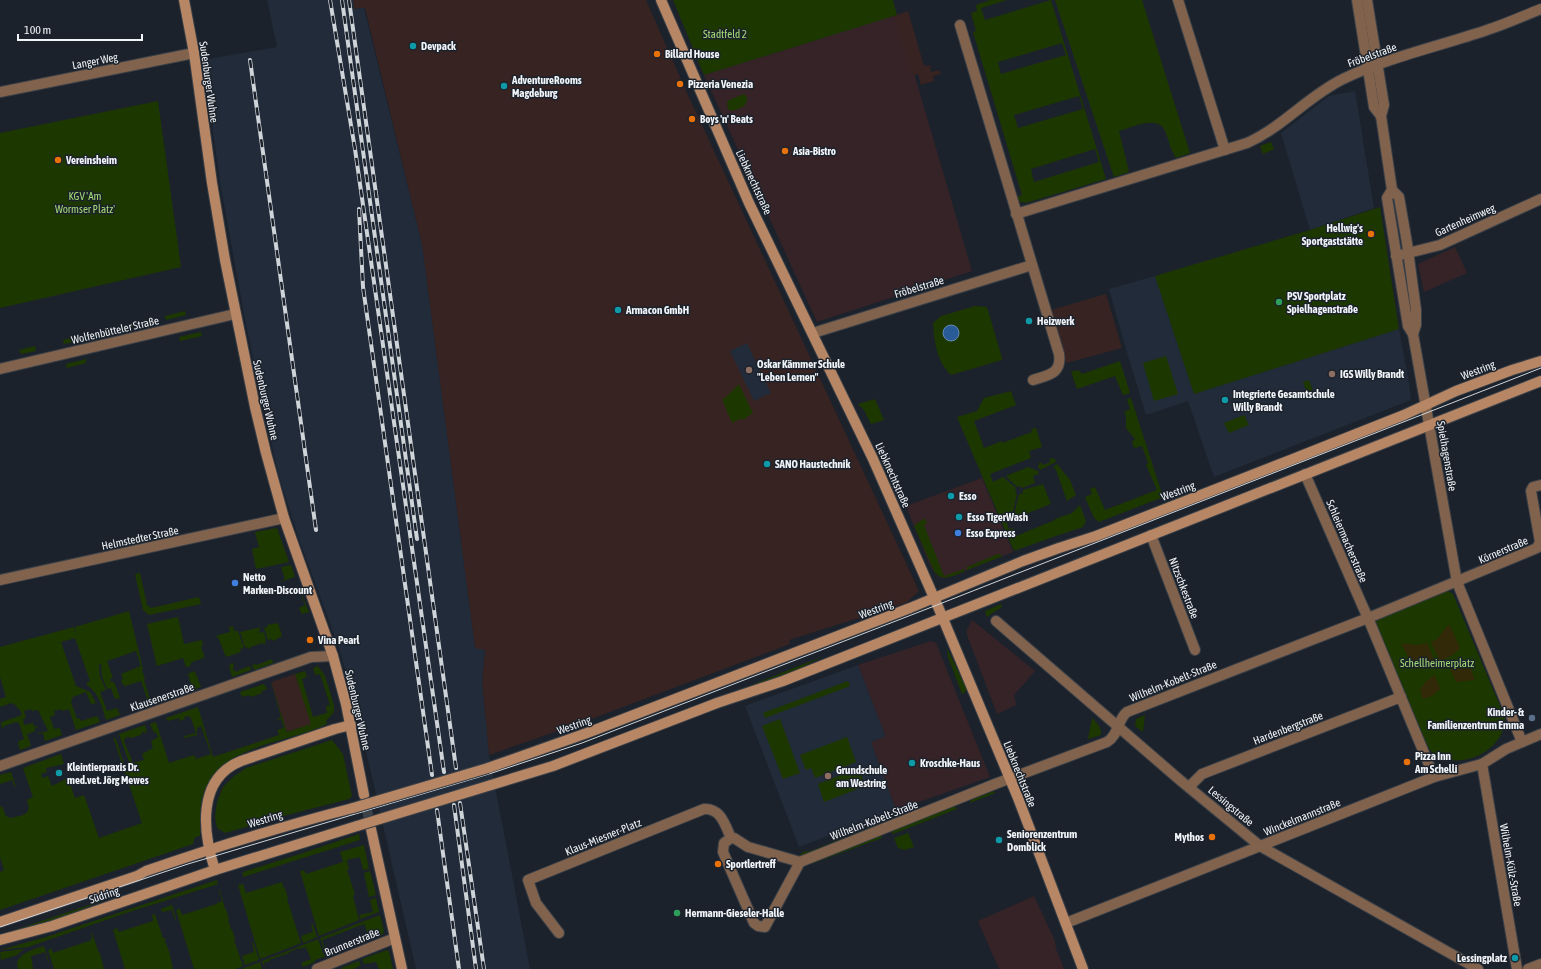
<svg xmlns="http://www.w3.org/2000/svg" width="1541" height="969" font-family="'Asap Condensed',sans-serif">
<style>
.commercial{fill:#362327}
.industrial{fill:#372322}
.built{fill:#222b39}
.green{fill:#1d3700;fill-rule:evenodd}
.sand{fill:#312907}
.water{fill:#295b97;stroke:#6589b5}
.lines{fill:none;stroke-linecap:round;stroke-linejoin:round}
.secondary-tunnel{stroke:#3c424a;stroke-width:10;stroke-dasharray:10 5;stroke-linecap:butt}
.street-casing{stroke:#3a4048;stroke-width:12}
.secondary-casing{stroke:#3a4048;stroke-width:12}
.street{stroke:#81624d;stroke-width:10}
.secondary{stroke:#b78665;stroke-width:10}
.tram{stroke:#cfd4d9;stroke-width:1}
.rail-casing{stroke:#cfd4d9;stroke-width:4}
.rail{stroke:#1c222b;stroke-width:2.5;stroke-dasharray:8;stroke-linecap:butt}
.secondary-bridge-casing{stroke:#3a4048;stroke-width:12;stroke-linecap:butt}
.secondary-bridge{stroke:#b78665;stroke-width:10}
.culture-dot{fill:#0f9aa8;stroke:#1c222b;stroke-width:1.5}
.food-dot{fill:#e8710a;stroke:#1c222b;stroke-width:1.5}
.leisure-dot{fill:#2e9e5b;stroke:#1c222b;stroke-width:1.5}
.education-dot{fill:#8d6e63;stroke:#1c222b;stroke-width:1.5}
.shop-dot{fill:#3f7fe0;stroke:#1c222b;stroke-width:1.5}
.service-dot{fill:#5c6f8a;stroke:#1c222b;stroke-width:1.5}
.labels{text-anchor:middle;stroke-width:3;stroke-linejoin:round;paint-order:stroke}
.park-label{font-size:11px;fill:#a6dc77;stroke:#1c222b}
.poi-label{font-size:11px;font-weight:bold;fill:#f1f5fa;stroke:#1c222b;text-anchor:start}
.street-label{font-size:11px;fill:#f1f5fa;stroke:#1c222b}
</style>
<rect width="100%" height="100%" fill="#1c222b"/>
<g class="commercial">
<path d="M897,15L972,271L817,322L704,75Z"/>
<path d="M1455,247L1467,273L1424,292L1418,264Z"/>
<path d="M982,478L1013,552L950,577L941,578L936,574L930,565L906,506Z"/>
<path d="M972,620L1035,671L1014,695L1016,705L997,714L967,635V630Z"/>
<path d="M931,641L936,643L990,777L896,810L871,742L884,737L885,735L858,665Z"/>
<path d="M1034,896L1055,941L1056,949L1064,969H999L978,921Z"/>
</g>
<g class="industrial">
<path d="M353,0H646L687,93L919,591L906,603L789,640L790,644L586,721L489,755L482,682L485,650L475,649L422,245L365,8L354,9Z"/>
<path d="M908,11L924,66L930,65L931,72L939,70L941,74L933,76L934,81L921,85L918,74L913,76L894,16Z"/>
<path d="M1106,294L1122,348L1066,363L1051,310Z"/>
<path d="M295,674L312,724L287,732L271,682Z"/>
</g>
<g class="built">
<path d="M267,0H353L354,9L364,8L422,245L475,648L485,650L482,682L489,755L530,969H416L356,707L339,648L300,542L278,473L246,325L220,182L203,60L277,47Z"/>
<path d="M1355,91L1374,208L1310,230L1281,133L1329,96Z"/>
<path d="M1155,276L1194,394L1399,329L1409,383L1411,400L1214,477L1188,401L1146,415L1128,356L1109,289Z"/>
<path d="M747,343L771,393L754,401L730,351Z"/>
<path d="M858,665L885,735L884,737L871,742L896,810L799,847L745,706Z"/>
</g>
<g class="green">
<path d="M673,0H893L897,15L704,75Z"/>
<path d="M991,0H1007L981,8L985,20L1051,0L1106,179L1026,203L1017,201L1016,197L1022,195L973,32L976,31L971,13L977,11L976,5ZM1062,43L1066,55L1001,74L998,62ZM1079,96L1083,109L1018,128L1014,115ZM1095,149L1099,162L1034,182L1031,169Z"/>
<path d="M1055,0H1142L1190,153L1176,158C1170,149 1169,140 1165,131C1158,114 1131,128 1119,131L1129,172L1114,177Z"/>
<path d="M744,94L747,97C748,107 740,108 732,111L728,109L727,103L729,100Z"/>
<path d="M158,101L181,267L0,308V133Z"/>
<path d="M1271,142L1274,149L1263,154L1260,146Z"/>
<path d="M1380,207L1399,329L1194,394L1155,276L1310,230Z"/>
<path d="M975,306L987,307L1002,358V360L951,375C937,362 934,342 933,323L941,316Z"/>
<path d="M185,311L186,315L166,320L165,316Z"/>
<path d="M149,319L150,323L131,328L130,324Z"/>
<path d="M127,324L128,329L109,333L108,329Z"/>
<path d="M104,330L105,334L86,339L85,334Z"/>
<path d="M201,332L202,336L180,341L179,337Z"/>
<path d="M82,335L83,340L64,344L63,340Z"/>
<path d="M35,346L36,351L21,354L19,350Z"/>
<path d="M1166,356L1178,394L1154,401L1143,363Z"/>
<path d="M86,359V363L67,368L66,364Z"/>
<path d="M1120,361L1130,393L1123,395L1115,376L1077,389L1071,372L1078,370L1082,374Z"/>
<path d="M1309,380L1313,391L1307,393L1303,382Z"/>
<path d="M739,384L753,413L743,420L742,418L732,423L722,399L725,398Z"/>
<path d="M1011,391L1016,405L974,421L984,448L1002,441V443L1032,432L1031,429L1036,428L1042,447L1029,451L1031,458L990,474L993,482L1003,477L1016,488L1015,491L1017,494L1013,511L1008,514L1012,516V519L1006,521L1009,529L1013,528L1016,536L1055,520V519L1072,513L1080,505L1086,521L1083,527L1056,536L1014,551L957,417L977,411L984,398Z"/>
<path d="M1131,398L1163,497L1099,522L1094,518L1085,497L1092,494L1090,489L1095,487L1105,510L1157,490L1146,465L1148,463L1142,446L1134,448L1132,442L1135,439L1126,428V416L1124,412L1130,409L1127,399Z"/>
<path d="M875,399L884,420L871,424L864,410L858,404Z"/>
<path d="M1244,415L1249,425L1229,433L1224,423Z"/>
<path d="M1052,458L1055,459L1056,462L1040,470L1038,467L1039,463H1042V465L1049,463L1050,459Z"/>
<path d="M1057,464L1070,480L1076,495L1067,501L1056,470L1053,467Z"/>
<path d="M1028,467L1038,471L1039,474L1033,476L1035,483L1022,488L1020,486L1017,487L1006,476Z"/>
<path d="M1043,484L1051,504L1013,519L1019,494H1022L1023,490Z"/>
<path d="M923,519H925L927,523L924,525L944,576L964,569L965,571C955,575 944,582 935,573L914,526Z"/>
<path d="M277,528L289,562L256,569L252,549L259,547L255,532Z"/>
<path d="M998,554L1003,556L967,570V567Z"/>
<path d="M291,565L295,577L280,582L285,579L281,567Z"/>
<path d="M140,573L147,605L151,608L199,597L201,604L149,615L143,610L135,574Z"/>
<path d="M299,588L309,612L302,614L299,608L305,605L299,590H293Z"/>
<path d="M1448,591L1453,594L1505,718C1505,753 1454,775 1429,749L1377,626L1376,622L1382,618Z"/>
<path d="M1001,604L1002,607L997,610L987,617L985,611Z"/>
<path d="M129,611L143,669L142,670L145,679L144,680L151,703H148V705L131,711L130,706L148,701L141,681L125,686L123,685L121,680L123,679L121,674L141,666L136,651L107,661L113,678L110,679L111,682H114L120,698L115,699L111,688L107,689L102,677L101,664H99L100,677L106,690L100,692L107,711L117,708L120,715L106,720C102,706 99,693 87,685V682L90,681L75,638L61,642L76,686L90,692L96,703L91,704L86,692L73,697L71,702L77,719L79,718L81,721L97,716L100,722L76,730L69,709L62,711L61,709L54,711L55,715L50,717L54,729L60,728L62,735L45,741L43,733L39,734L37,729L39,733L48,731L38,710L32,711L31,709L24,711L26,718L23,719L24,725L33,723L34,727L37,726V728H35V731L27,734L31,746L20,750L18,743L19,741L24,739L19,723L16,722L4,726V727L2,728L1,724L2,722L22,715L19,708L17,709V706L11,703L0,707V699L6,697L0,677V647L74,627L77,636L75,627Z"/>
<path d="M178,617L184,644L202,640L203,644L201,646L203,653H204V658L192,662L190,666L186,667L183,658L157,666L147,624Z"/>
<path d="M278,623L282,636L273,641L272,639L268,640L264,628L267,627V625Z"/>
<path d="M233,626L234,631H238L244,648L240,649L241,652L226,657L218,637L215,636L230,632L229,627Z"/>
<path d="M262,627L259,629L260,633L264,632L266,640L265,641L266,643L263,644L262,643L250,647L251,648L248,649L247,647H245L240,632Z"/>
<path d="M947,648L967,690L962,694L948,657Z"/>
<path d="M824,656L789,674L721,697Z"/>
<path d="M272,659L273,663L254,670L252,665L256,664L257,665Z"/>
<path d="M234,663L233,670L238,672L239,670L250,666L251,670L232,677L229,665Z"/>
<path d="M318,666L325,676L334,705V712L326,721L327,724C286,744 221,744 204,793C199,807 200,822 200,836L195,837L193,844L0,910V872L4,870L0,857V807L2,806L6,816L10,818C24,815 32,815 27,800L33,797L23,768L61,754L64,764L46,768L47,772L41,774L42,778L48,776L52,786L68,778L75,798L84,795L99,838L142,823L113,737L116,739L126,770L131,768L119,734L145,725L147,733L144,732H142L141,735L131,738L129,737H126L124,741L133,763L144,760L142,754L153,748L151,741L158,737L157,734L153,731L150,724L156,722L169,763L194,755L196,759L211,754L201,726L197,728V735L184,738V736L196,733L191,718H190L189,716L184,717L185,719L180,721L179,718L168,721L166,718L198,707L213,757L279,735L277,730L284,728L281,719L275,721L281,717L271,682L287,732L311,724L295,674L305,671L307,677L302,679L313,717L327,713L326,706L330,705L320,674L315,675L313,668Z"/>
<path d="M194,671L196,674L201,687L193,690L188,674Z"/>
<path d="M848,681L850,686L765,718L763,713Z"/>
<path d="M264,684L267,689L262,691V693L251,697L249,695L242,697L240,692Z"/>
<path d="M185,688L187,692L157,702L156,698Z"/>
<path d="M1145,715L1143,732L1135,726L1136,719Z"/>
<path d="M1092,718C1097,723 1102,727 1101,735L1088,739Z"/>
<path d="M780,719L800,773L783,779L762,726Z"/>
<path d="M847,737L856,762L815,778L811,768L806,770L800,755Z"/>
<path d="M332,740L343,754L352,796L349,799L287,815L225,833L217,828L215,817L217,802L223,787L233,777L246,768Z"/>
<path d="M859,768L865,786L824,802L818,784Z"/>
<path d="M11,772L16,787H15L12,780L0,784V775Z"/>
<path d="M994,791L995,793L970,803L971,800Z"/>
<path d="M954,806L957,809L893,834L891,831Z"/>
<path d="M898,817V819L803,856H799L803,852L810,851Z"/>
<path d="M908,833L914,847L905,850L898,848L894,838Z"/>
<path d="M359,834L360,840L243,877V872L303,853Z"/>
<path d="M881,834L882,838L803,867L806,864Z"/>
<path d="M364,845L369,869L363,870L360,857L347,860L349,869L347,870L355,894L353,896L359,920L319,936L300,871L304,870L306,874L343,862L340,852Z"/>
<path d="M370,871L376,895L369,897L364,873Z"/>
<path d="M217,880L218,884L123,914L28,947L0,950L46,937Z"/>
<path d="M282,882L284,889L285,888L288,898L287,899L301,943L260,959L238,885L243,884L246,893Z"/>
<path d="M219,890H220L225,909H226L229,919H228L231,930L232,929L235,939L234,940L243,966L236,969H194L176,910L180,909L182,915L217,904V903L222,901Z"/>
<path d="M376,898L379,912L360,919L359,915L373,912L370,900Z"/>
<path d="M104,900L59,919L0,935Z"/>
<path d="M172,905L176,919L175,920L172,910L162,912L161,909Z"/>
<path d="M155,914L163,938H165V941L169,951L173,969H125L113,930L117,928L119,932L153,921L152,915Z"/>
<path d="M380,915L384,931L382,935L360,943L359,940L369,936L364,924L322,940L327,953L336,949L338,953L327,957L320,938Z"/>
<path d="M311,924H313L317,937L303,943L301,936L313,932Z"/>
<path d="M91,933H92L99,953H100L104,969H54L48,950L52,949L53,953L89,941L92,939Z"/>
<path d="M318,939L325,958L323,957L315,960V962L303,967L301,963L311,959L306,947L300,949L299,948L289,952V953L269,960L270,961L264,963L265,969L262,961Z"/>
<path d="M356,941L358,945L340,952L339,948Z"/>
<path d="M253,942L259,960L245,965L242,956L254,952L252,943Z"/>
<path d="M44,946L49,962H48L45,952L31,956L33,969H18L17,962C22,952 34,949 44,946Z"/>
<path d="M24,949L17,955L1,960L0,952Z"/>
<path d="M387,950L389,952L393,969H379L376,962L364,964L362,959Z"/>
<path d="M359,961L361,965L353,969H342L341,968Z"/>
<path d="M260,962L262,969H241Z"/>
</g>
<g class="sand">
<path d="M1449,624L1460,648L1454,654L1440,662L1431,642L1437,639Z"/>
<path d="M1401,643L1416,645L1427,643L1436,664L1414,669Z"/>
<path d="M1450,668L1471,669L1475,680L1456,682Z"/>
<path d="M1435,675L1440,689L1432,696L1423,699L1420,690L1426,681Z"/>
</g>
<circle class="water" cx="951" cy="333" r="8"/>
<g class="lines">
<path class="secondary-tunnel" d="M364,796L371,829"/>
<defs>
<g id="street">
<path d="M1178,0L1225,150"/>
<path d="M1357,0L1374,107L1381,116"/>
<path d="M1367,0L1384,105L1381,116L1392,190L1387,198L1408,326L1413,334L1457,582L1522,742"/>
<path d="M960,25L1059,354C1062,374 1048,375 1033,380"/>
<path d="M0,92L194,53"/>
<path d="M1392,190L1399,197L1407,243L1416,310V325L1413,334"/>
<path d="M1016,214L1247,143C1283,127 1308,96 1343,79C1389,57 1440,46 1487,30C1506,24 1523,16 1541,9"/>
<path d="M1396,256L1440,245L1541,199"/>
<path d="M813,333L1032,265"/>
<path d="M0,369L235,314"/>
<path d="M1151,535L1195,650"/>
<path d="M0,580L284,518"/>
<path d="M996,621L1181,781L1260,846L1478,969"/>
<path d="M1482,764L1517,969"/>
<path d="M0,766L311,657L333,656"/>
<path d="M1434,777L1368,618L1537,548L1540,542L1531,491L1533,487L1541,485"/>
<path d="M1189,787L1202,774L1401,697"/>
<path d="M731,838H734L748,847L800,862L765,927L758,926L754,923L723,852L724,843Z"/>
<path d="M800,862L995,784L1107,742C1119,735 1117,720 1127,712L1368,618L1363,607L1305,474"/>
<path d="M1066,923L1434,777L1482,764L1506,749L1541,734"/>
<path d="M559,933L536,903L528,880L704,809C721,808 725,825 731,838"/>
<path d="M317,969L395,938"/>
<path d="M1528,969L1541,964"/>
</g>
<g id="secondary">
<path d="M184,0L194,53L212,183L225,260L255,407L266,453L284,518L333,656L346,704L364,795"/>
<path d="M661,0L749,203L873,459L939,609L1018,798L1083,969"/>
<path d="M488,768L587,733L714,684L910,608L1023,561L1059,548L1096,536L1293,459L1404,415L1456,391L1512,370L1541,361"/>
<path d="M491,785L553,766L717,703L783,681L1541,381"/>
<path d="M371,829L402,969"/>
<path d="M215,870C203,833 196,779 241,761L335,729L351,725"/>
<path d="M0,922L137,876L146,871C215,847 283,826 353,808"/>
<path d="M0,940L52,926L215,870L357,826"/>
</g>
</defs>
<use href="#street" class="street-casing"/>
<use href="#secondary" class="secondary-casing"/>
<use href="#street" class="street"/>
<use href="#secondary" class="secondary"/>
<path class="tram" d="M0,927L188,864L489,774L582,743L937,605L1541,368"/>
<defs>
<g id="rail">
<path d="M330,0L355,149L444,772"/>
<path d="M342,0L417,539"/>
<path d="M349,0L456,768"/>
<path d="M250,60L316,530"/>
<path d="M359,209L363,287L432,775"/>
<path d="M460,803L484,969"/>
<path d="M454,805L476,969"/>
<path d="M437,810L459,969"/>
</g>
</defs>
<use href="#rail" class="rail-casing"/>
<use href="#rail" class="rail"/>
<defs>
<g id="secondary-bridge">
<path d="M353,808L488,768"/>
<path d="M357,826L491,785"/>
</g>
</defs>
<use href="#secondary-bridge" class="secondary-bridge-casing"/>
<use href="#secondary-bridge" class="secondary-bridge"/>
</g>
<g class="culture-dot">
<circle cx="413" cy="46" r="4"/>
<circle cx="504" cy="86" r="4"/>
<circle cx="618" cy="310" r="4"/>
<circle cx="1029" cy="321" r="4"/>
<circle cx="1225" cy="400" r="4"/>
<circle cx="767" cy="464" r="4"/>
<circle cx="951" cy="496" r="4"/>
<circle cx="959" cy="517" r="4"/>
<circle cx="912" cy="763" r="4"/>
<circle cx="59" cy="773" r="4"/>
<circle cx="999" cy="840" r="4"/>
<circle cx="1515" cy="958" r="4"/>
</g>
<g class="food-dot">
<circle cx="657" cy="54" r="4"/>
<circle cx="680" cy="84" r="4"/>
<circle cx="692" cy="119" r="4"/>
<circle cx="785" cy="151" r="4"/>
<circle cx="58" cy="160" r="4"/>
<circle cx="1371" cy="234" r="4"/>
<circle cx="310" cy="640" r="4"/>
<circle cx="1407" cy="762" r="4"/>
<circle cx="1212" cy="837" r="4"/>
<circle cx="718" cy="864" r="4"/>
</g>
<g class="leisure-dot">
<circle cx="1279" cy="302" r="4"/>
<circle cx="677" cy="913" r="4"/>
</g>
<g class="education-dot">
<circle cx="749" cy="370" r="4"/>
<circle cx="1332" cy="374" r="4"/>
<circle cx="828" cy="776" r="4"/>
</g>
<g class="shop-dot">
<circle cx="958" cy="533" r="4"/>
<circle cx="235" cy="583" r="4"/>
</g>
<circle class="service-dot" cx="1532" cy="718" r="4"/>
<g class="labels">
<g class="park-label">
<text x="725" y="38">Stadtfeld 2</text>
<text x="85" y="200">KGV 'Am<tspan x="85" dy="13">Wormser Platz'</tspan></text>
<text x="1437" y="667">Schellheimerplatz</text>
</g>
<g class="poi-label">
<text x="421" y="50">Devpack</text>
<text x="665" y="58">Billard House</text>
<text x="512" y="84">AdventureRooms<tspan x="512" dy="13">Magdeburg</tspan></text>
<text x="688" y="88">Pizzeria Venezia</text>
<text x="700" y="123">Boys 'n' Beats</text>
<text x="793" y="155">Asia-Bistro</text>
<text x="66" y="164">Vereinsheim</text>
<text x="1363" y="232" text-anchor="end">Hellwig's<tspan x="1363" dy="13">Sportgaststätte</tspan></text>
<text x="1287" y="300">PSV Sportplatz<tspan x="1287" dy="13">Spielhagenstraße</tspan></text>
<text x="626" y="314">Armacon GmbH</text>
<text x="1037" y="325">Heizwerk</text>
<text x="757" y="368">Oskar Kämmer Schule<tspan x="757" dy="13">"Leben Lernen"</tspan></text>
<text x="1340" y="378">IGS Willy Brandt</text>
<text x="1233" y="398">Integrierte Gesamtschule<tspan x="1233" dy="13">Willy Brandt</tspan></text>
<text x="775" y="468">SANO Haustechnik</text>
<text x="959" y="500">Esso</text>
<text x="967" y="521">Esso TigerWash</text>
<text x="966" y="537">Esso Express</text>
<text x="243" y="581">Netto<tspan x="243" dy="13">Marken-Discount</tspan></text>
<text x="318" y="644">Vina Pearl</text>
<text x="1524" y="716" text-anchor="end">Kinder- &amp;<tspan x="1524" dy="13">Familienzentrum Emma</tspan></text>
<text x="1415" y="760">Pizza Inn<tspan x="1415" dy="13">Am Schelli</tspan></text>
<text x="920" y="767">Kroschke-Haus</text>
<text x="67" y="771">Kleintierpraxis Dr.<tspan x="67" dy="13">med.vet. Jörg Mewes</tspan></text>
<text x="836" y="774">Grundschule<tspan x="836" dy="13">am Westring</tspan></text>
<text x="1007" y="838">Seniorenzentrum<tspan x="1007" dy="13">Domblick</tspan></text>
<text x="1204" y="841" text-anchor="end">Mythos</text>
<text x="726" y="868">Sportlertreff</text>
<text x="685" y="917">Hermann-Gieseler-Halle</text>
<text x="1507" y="962" text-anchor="end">Lessingplatz</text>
</g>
<g class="street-label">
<text transform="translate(1372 55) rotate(-20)" y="4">Fröbelstraße</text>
<text transform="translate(95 61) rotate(-11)" y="4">Langer Weg</text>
<text transform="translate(209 82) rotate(82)" y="4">Sudenburger Wuhne</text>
<text transform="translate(754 182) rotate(65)" y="4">Liebknechtstraße</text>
<text transform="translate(1465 220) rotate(-24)" y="4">Gartenheimweg</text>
<text transform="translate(919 287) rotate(-17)" y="4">Fröbelstraße</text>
<text transform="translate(115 330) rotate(-13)" y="4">Wolfenbütteler Straße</text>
<text transform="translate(1478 370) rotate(-21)" y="4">Westring</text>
<text transform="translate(266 400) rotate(77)" y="4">Sudenburger Wuhne</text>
<text transform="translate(1447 456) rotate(80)" y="4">Spielhagenstraße</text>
<text transform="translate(893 475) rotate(66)" y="4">Liebknechtstraße</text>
<text transform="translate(1178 491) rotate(-21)" y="4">Westring</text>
<text transform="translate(140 538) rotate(-12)" y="4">Helmstedter Straße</text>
<text transform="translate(1347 541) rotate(67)" y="4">Schleiermacherstraße</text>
<text transform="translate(1503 550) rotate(-23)" y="4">Körnerstraße</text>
<text transform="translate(1184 588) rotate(69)" y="4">Nitzschkestraße</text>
<text transform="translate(876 609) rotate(-21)" y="4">Westring</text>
<text transform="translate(1173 681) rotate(-22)" y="4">Wilhelm-Kobelt-Straße</text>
<text transform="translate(162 697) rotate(-19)" y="4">Klausenerstraße</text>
<text transform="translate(358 710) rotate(77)" y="4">Sudenburger Wuhne</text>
<text transform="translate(574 725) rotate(-20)" y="4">Westring</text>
<text transform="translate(1288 728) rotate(-21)" y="4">Hardenbergstraße</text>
<text transform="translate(1020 774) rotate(68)" y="4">Liebknechtstraße</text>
<text transform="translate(1231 806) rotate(40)" y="4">Lessingstraße</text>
<text transform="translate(1302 817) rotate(-22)" y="4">Winckelmannstraße</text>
<text transform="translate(265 819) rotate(-17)" y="4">Westring</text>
<text transform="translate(874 820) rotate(-21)" y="4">Wilhelm-Kobelt-Straße</text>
<text transform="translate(603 837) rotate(-22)" y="4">Klaus-Miesner-Platz</text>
<text transform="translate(1511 865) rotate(80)" y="4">Wilhelm-Külz-Straße</text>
<text transform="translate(104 895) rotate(-19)" y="4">Südring</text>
<text transform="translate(352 942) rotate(-22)" y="4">Brunnerstraße</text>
</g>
</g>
<path d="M18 34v6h124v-6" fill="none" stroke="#f1f5fa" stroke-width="2"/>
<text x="24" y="34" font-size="12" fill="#f1f5fa" stroke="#1c222b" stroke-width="3" paint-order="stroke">100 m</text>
</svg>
